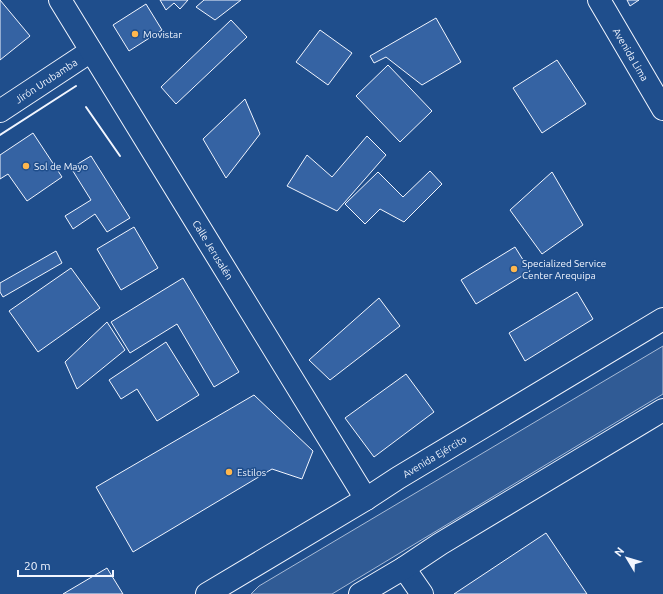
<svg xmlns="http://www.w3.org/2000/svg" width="663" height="594" font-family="Ubuntu,sans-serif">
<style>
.green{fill:#305b95;stroke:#a8bbd7}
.building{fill:#3563a3;stroke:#f2f6ff}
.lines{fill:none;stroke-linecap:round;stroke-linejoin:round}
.street-casing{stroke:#f2f6ff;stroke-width:24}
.secondary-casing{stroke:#f2f6ff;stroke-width:24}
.primary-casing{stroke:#f2f6ff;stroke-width:24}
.street{stroke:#1f4e8c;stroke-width:22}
.secondary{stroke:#1f4e8c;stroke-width:22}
.primary{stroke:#1f4e8c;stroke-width:22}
.wall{stroke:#f2f6ff;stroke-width:2}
.poi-dot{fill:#ffb74d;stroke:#1f4e8c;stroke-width:1.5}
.labels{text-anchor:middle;stroke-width:3;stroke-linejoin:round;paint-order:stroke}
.poi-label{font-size:10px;fill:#f2f6ff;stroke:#1f4e8c;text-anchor:start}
.street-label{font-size:10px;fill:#f2f6ff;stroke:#1f4e8c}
</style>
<rect width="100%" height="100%" fill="#1f4e8c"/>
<path class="green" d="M663,346V394L332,594H251L259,586Z"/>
<g class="building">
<path d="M0,0L30,36L0,60Z"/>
<path d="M160,0H188L180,9L174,3L166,10Z"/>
<path d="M204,0H241L215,20L196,7Z"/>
<path d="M627,0H639L630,6Z"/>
<path d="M146,4L162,30L129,51L113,25Z"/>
<path d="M436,18L461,62L422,85L386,57L374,63L370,56Z"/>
<path d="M231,20L247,37L176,104L161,87Z"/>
<path d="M320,30L352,53L328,85L296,62Z"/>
<path d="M557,60L586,104L542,133L513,88Z"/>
<path d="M388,65L432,111L400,142L356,96Z"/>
<path d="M245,99L260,134L226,178L203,139Z"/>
<path d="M33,133L62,177L27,201L8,174L0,179V155Z"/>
<path d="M367,136L386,155L337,211L287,186L307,155L332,177Z"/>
<path d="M91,156L130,218L107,232L95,214L73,229L65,216L91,200L71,168Z"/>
<path d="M430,171L442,184L404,222L380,209L365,224L345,204L378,172L403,197Z"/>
<path d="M552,172L583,225L542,254L510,210Z"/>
<path d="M134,227L158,268L121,290L97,249Z"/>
<path d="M515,247L530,271L476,304L461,280Z"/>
<path d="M56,251L62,263L3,297L0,292V283Z"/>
<path d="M71,268L100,308L38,352L9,311Z"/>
<path d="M183,278L239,372L214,387L177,324L130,353L111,322Z"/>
<path d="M577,292L593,319L525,361L509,333Z"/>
<path d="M379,298L400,326L330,380L309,360Z"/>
<path d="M107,322L125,350L77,389L65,362Z"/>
<path d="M166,342L199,395L157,421L137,389L121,399L109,380Z"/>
<path d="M406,374L434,412L374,457L345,418Z"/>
<path d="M254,395L313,451L302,479L272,469L133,552L96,487Z"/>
<path d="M546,533L587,594H454Z"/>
<path d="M107,568L123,594H63Z"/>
</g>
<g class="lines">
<defs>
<g id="street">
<path id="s1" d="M0,111L91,51"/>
<path d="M404,568L422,594"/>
</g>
<g id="secondary">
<path id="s2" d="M60,0L366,499"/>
<path id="s3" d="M599,0L663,109"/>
</g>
<g id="primary">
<path id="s4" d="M207,594L366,499L398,478L663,319"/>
<path d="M360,594L404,568L440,544L663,410"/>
</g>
</defs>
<use href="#street" class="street-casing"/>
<use href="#secondary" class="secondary-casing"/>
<use href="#primary" class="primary-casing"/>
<use href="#street" class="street"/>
<use href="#secondary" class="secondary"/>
<use href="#primary" class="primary"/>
<g class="wall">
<path d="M86,107L120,156"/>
<path d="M0,135L76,86"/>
</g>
</g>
<g class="poi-dot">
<circle cx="135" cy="34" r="4"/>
<circle cx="26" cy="166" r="4"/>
<circle cx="514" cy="269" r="4"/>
<circle cx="229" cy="472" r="4"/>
</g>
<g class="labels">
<g class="poi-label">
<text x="143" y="38">Movistar</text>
<text x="34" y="170">Sol de Mayo</text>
<text x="522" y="267">Specialized Service<tspan x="522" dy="12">Center Arequipa</tspan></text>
<text x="237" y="476">Estilos</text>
</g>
<g class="street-label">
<text dy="4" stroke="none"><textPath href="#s3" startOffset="63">Avenida Lima</textPath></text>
<text dy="4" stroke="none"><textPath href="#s1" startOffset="55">Jirón Urubamba</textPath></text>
<text dy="4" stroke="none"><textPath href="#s2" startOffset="293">Calle Jerusalén</textPath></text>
<text dy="4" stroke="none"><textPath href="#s4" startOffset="266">Avenida Ejército</textPath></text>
</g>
</g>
<g transform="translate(627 558) rotate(308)" stroke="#1f4e8c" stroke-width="3" paint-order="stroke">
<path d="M0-3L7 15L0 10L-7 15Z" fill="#f2f6ff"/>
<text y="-6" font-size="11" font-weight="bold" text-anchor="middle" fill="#f2f6ff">N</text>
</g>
<path d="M18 570v6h95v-6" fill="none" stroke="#f2f6ff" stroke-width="2"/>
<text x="24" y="570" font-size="12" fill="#f2f6ff" stroke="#1f4e8c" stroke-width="3" paint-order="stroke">20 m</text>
</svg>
